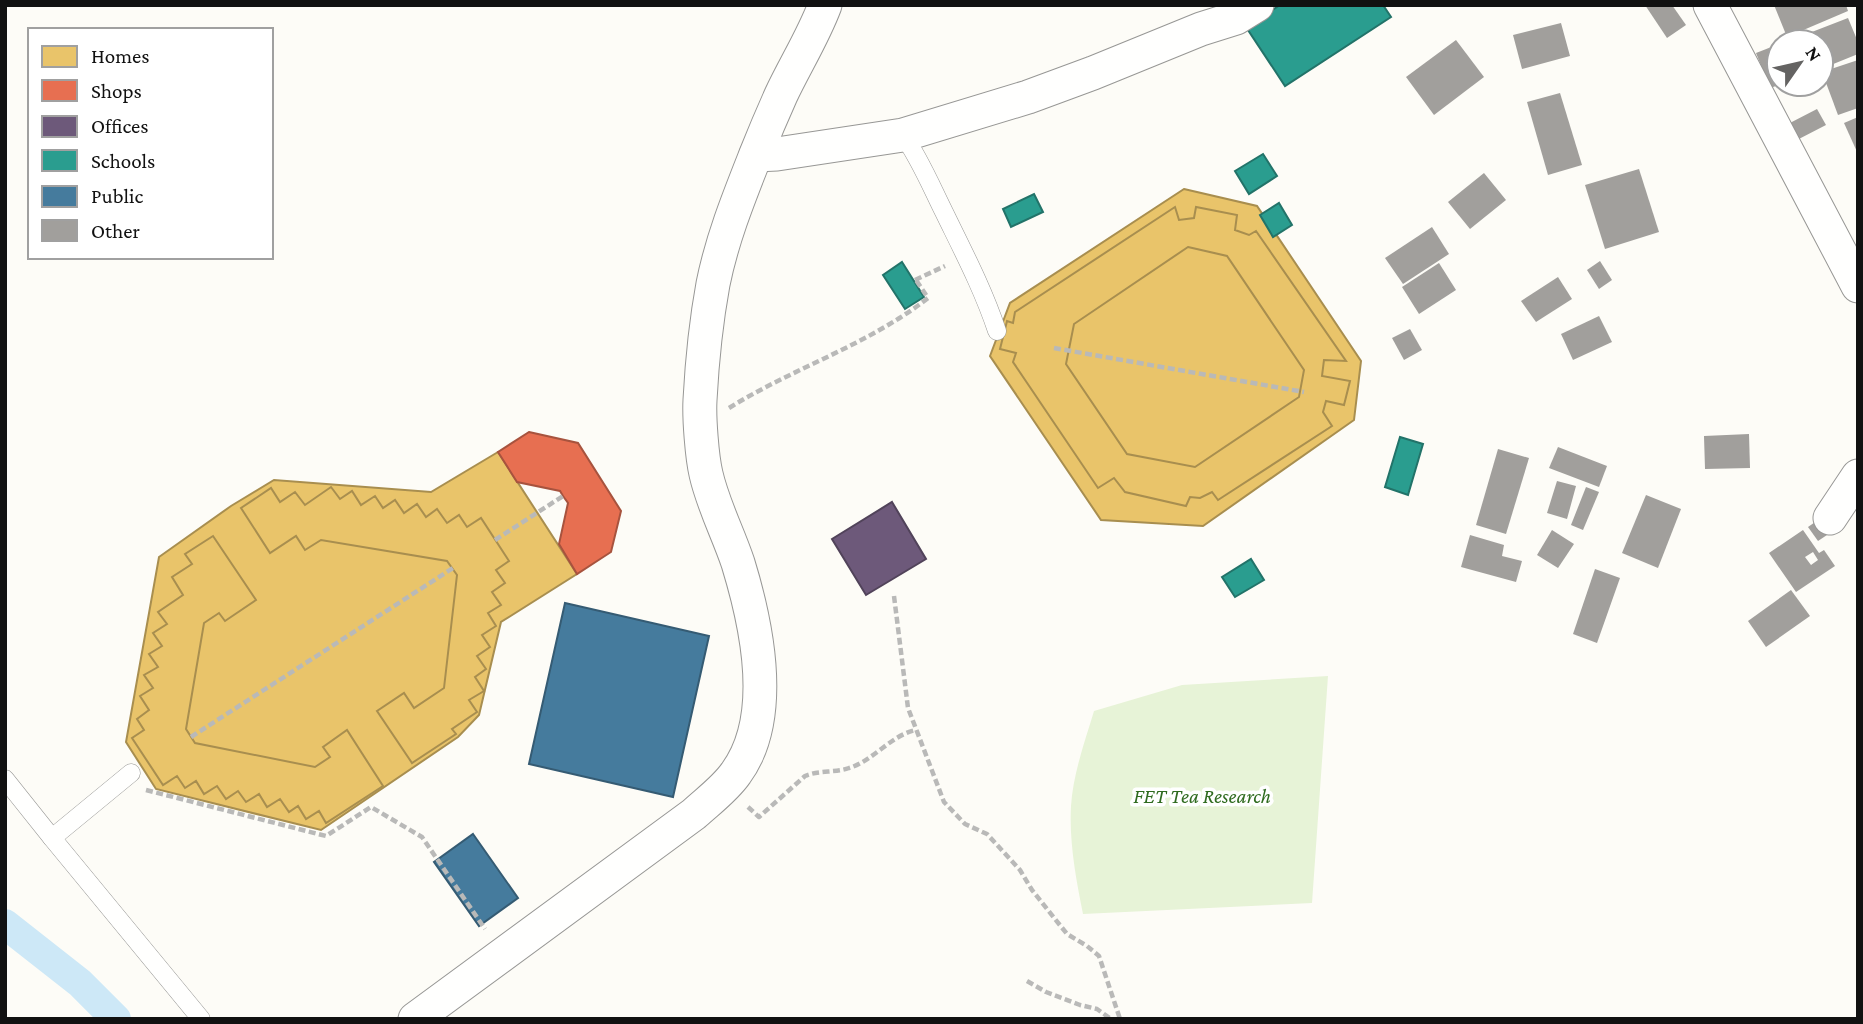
<svg xmlns="http://www.w3.org/2000/svg" width="1863" height="1024" font-family="'Crimson Pro',serif">
<style>
.green{fill:#e7f3d7}
.homes{fill:#e9c46a;stroke:#a88e4f;stroke-width:2;fill-rule:evenodd}
.shops{fill:#e76f51;stroke:#a7533e;stroke-width:2}
.offices{fill:#6d597a;stroke:#51435a;stroke-width:2}
.schools{fill:#2a9d8f;stroke:#227369;stroke-width:2}
.public{fill:#457b9d;stroke:#355b73;stroke-width:2}
.lines{fill:none;stroke-linecap:round;stroke-linejoin:round}
.canal{stroke:#cde8f7;stroke-width:30}
.building{fill:#a19f9c;fill-rule:evenodd}
.service-casing{stroke:#979795;stroke-width:19}
.minor-casing{stroke:#979795;stroke-width:35}
.path{stroke:#b9b9b8;stroke-width:4.5;stroke-dasharray:7 3.5;stroke-linecap:butt}
.service{stroke:#fffffe;stroke-width:18}
.minor{stroke:#fffffe;stroke-width:33}
.labels{text-anchor:middle;stroke-width:7;stroke-linejoin:round;paint-order:stroke}
.park-label{font-size:21px;font-style:italic;fill:#2f6b1f;stroke:#fff}
</style>
<rect width="100%" height="100%" fill="#fdfcf7"/>
<path class="green" d="M1328,676L1312,903L1083,914C1076,879 1069,842 1071,806C1073,774 1085,741 1094,711L1182,685Z"/>
<g class="homes">
<path d="M1184,189L1257,206L1361,361L1354,420L1203,526L1101,520L990,356L1010,303Z"/>
<path d="M1175,207L1179,220L1194,218L1196,207L1237,215L1235,230L1249,235L1256,231L1346,361L1324,360L1322,376L1350,381L1344,405L1326,401L1323,412L1332,426L1218,500L1212,492L1200,498L1190,497L1186,506L1125,492L1114,478L1098,488L1013,362L1016,353L1000,349L1007,321L1013,323L1015,312ZM1188,247L1227,256L1304,370L1299,397L1195,467L1127,454L1066,364L1074,324Z"/>
<path d="M498,452L577,574L501,622L479,715L458,737L321,830L156,789L126,742L159,557L231,506L274,480L431,492Z"/>
<path d="M331,487L340,499L352,491L361,505L375,496L383,508L395,500L404,513L417,504L426,517L437,509L447,523L459,515L467,527L481,518L509,561L496,570L505,583L492,592L501,605L488,613L496,626L482,635L490,647L477,656L486,669L475,677L484,691L469,700L477,712L452,729L456,734L412,763L377,711L404,693L414,708L444,688L457,575L447,561L321,540L305,550L296,536L270,553L241,508L271,488L280,502L295,492L305,505Z"/>
<path d="M213,536L256,600L225,621L219,613L204,623L186,729L195,743L315,767L330,757L323,747L347,730L383,786L326,823L319,811L306,819L298,806L289,812L280,799L267,807L259,794L246,802L238,791L226,799L217,786L204,794L196,781L185,788L177,776L163,785L132,738L144,730L137,719L149,710L140,696L153,688L144,675L158,667L149,654L162,646L153,633L167,624L158,612L183,595L172,577L192,564L185,554Z"/>
</g>
<path class="shops" d="M529,432L578,443L621,511L611,552L577,574L559,544L568,503L563,496L560,491L517,482L498,452Z"/>
<path class="offices" d="M892,502L926,559L866,595L832,539Z"/>
<g class="schools">
<path d="M1280,5H1383L1391,17L1285,86L1246,27Z"/>
<path d="M1263,154L1277,176L1249,194L1235,171Z"/>
<path d="M1034,194L1043,212L1011,227L1003,209Z"/>
<path d="M1279,203L1292,225L1273,237L1260,215Z"/>
<path d="M902,262L924,297L905,309L883,275Z"/>
<path d="M1400,437L1423,444L1408,495L1385,487Z"/>
<path d="M1251,559L1264,580L1235,597L1222,577Z"/>
</g>
<g class="public">
<path d="M565,603L709,636L673,797L529,764Z"/>
<path d="M473,834L518,898L479,926L434,862Z"/>
</g>
<g class="lines">
<path class="canal" d="M5,924L80,983L116,1019"/>
</g>
<g class="building">
<path d="M1645,5H1672L1686,25L1667,38Z"/>
<path d="M1774,5H1846L1848,11L1787,37Z"/>
<path d="M1848,18L1858,42V54L1821,69V42H1786Z"/>
<path d="M1561,23L1570,56L1522,69L1513,35Z"/>
<path d="M1456,40L1484,77L1434,115L1406,77Z"/>
<path d="M1779,44V85L1770,88L1756,53Z"/>
<path d="M1858,60V108L1838,115L1822,72Z"/>
<path d="M1560,93L1582,165L1548,175L1527,102Z"/>
<path d="M1817,109L1826,125L1795,141L1786,125Z"/>
<path d="M1858,117V154L1844,123Z"/>
<path d="M1639,169L1659,232L1605,249L1585,185Z"/>
<path d="M1484,173L1506,200L1470,229L1448,202Z"/>
<path d="M1432,227L1449,254L1403,284L1385,258Z"/>
<path d="M1600,261L1612,280L1599,289L1587,270Z"/>
<path d="M1439,263L1456,290L1419,314L1402,287Z"/>
<path d="M1558,277L1572,299L1536,322L1521,301Z"/>
<path d="M1599,316L1612,342L1573,360L1561,334Z"/>
<path d="M1410,329L1422,350L1404,360L1392,338Z"/>
<path d="M1749,434L1750,468L1705,469L1704,436Z"/>
<path d="M1558,447L1607,466L1599,487L1549,468Z"/>
<path d="M1498,449L1529,458L1506,534L1476,525Z"/>
<path d="M1557,481L1576,486L1567,519L1547,513Z"/>
<path d="M1586,487L1599,492L1583,530L1571,525Z"/>
<path d="M1646,495L1681,509L1658,568L1622,553Z"/>
<path d="M1818,520L1827,535L1818,541L1808,527Z"/>
<path d="M1552,530L1574,544L1558,568L1537,555Z"/>
<path d="M1803,530L1819,553L1824,550L1835,566L1796,592L1769,553ZM1813,552L1818,560L1811,565L1805,557Z"/>
<path d="M1470,535L1504,545L1502,556L1522,561L1516,582L1461,567Z"/>
<path d="M1595,569L1620,578L1597,643L1573,634Z"/>
<path d="M1791,590L1810,616L1766,647L1748,621Z"/>
</g>
<g class="lines">
<defs>
<g id="service">
<path d="M903,135C920,159 931,186 944,212C963,251 983,289 997,331"/>
<path d="M131,773L52,838L201,1019"/>
<path d="M5,779L52,838"/>
</g>
<g id="minor">
<path d="M1710,5L1858,286"/>
<path d="M756,155L777,154L903,135L1028,97L1093,73L1201,29L1236,18L1257,5"/>
<path d="M1830,518L1858,476"/>
<path d="M415,1019L694,814C708,801 725,789 736,773C777,717 757,625 738,563C728,533 713,505 706,474C702,457 699,418 700,400C702,362 706,322 713,284C722,239 739,197 756,154C764,134 772,115 781,95C795,65 813,37 825,5"/>
</g>
</defs>
<use href="#service" class="service-casing"/>
<use href="#minor" class="minor-casing"/>
<g class="path">
<path d="M915,280L945,266"/>
<path d="M1054,348L1304,392"/>
<path d="M729,408C793,368 868,345 928,298L916,280"/>
<path d="M495,540L563,496"/>
<path d="M894,596L908,708L944,802L965,824L987,834L1020,870L1032,890L1067,934L1087,946L1099,956L1120,1019"/>
<path d="M191,737L453,568"/>
<path d="M146,790L326,836L371,807L422,837L485,929"/>
<path d="M748,807L759,817L805,776C819,770 835,773 849,768C873,761 891,735 916,730"/>
<path d="M1027,981L1046,992L1080,1005L1097,1009L1111,1019"/>
</g>
<use href="#service" class="service"/>
<use href="#minor" class="minor"/>
</g>
<g class="labels">
<g class="park-label">
<text x="1202" y="803">FET Tea Research</text>
</g>
</g>
<rect width="1863" height="1024" fill="none" stroke="#111111" stroke-width="14"/>
<rect x="28" y="28" width="245" height="231" fill="#ffffff" stroke="#a0a0a0" stroke-width="2"/>
<rect x="42" y="46" width="35" height="21" fill="#e9c46a" stroke="#a0a0a0" stroke-width="2"/>
<text x="91" y="63" font-size="21" fill="#111111">Homes</text>
<rect x="42" y="80" width="35" height="21" fill="#e76f51" stroke="#a0a0a0" stroke-width="2"/>
<text x="91" y="98" font-size="21" fill="#111111">Shops</text>
<rect x="42" y="116" width="35" height="21" fill="#6d597a" stroke="#a0a0a0" stroke-width="2"/>
<text x="91" y="133" font-size="21" fill="#111111">Offices</text>
<rect x="42" y="150" width="35" height="21" fill="#2a9d8f" stroke="#a0a0a0" stroke-width="2"/>
<text x="91" y="168" font-size="21" fill="#111111">Schools</text>
<rect x="42" y="186" width="35" height="21" fill="#457b9d" stroke="#a0a0a0" stroke-width="2"/>
<text x="91" y="203" font-size="21" fill="#111111">Public</text>
<rect x="42" y="220" width="35" height="21" fill="#a19f9c" stroke="#a0a0a0" stroke-width="2"/>
<text x="91" y="238" font-size="21" fill="#111111">Other</text>
<g transform="translate(1800 63) rotate(56)"><circle r="33" fill="#ffffff" stroke="#a0a0a0" stroke-width="2"/>
<path d="M0-5L12 26L0 18L-12 26Z" fill="#646362"/>
<text y="-10" font-size="19" font-weight="bold" text-anchor="middle" fill="#111111">N</text>
</g>
</svg>
